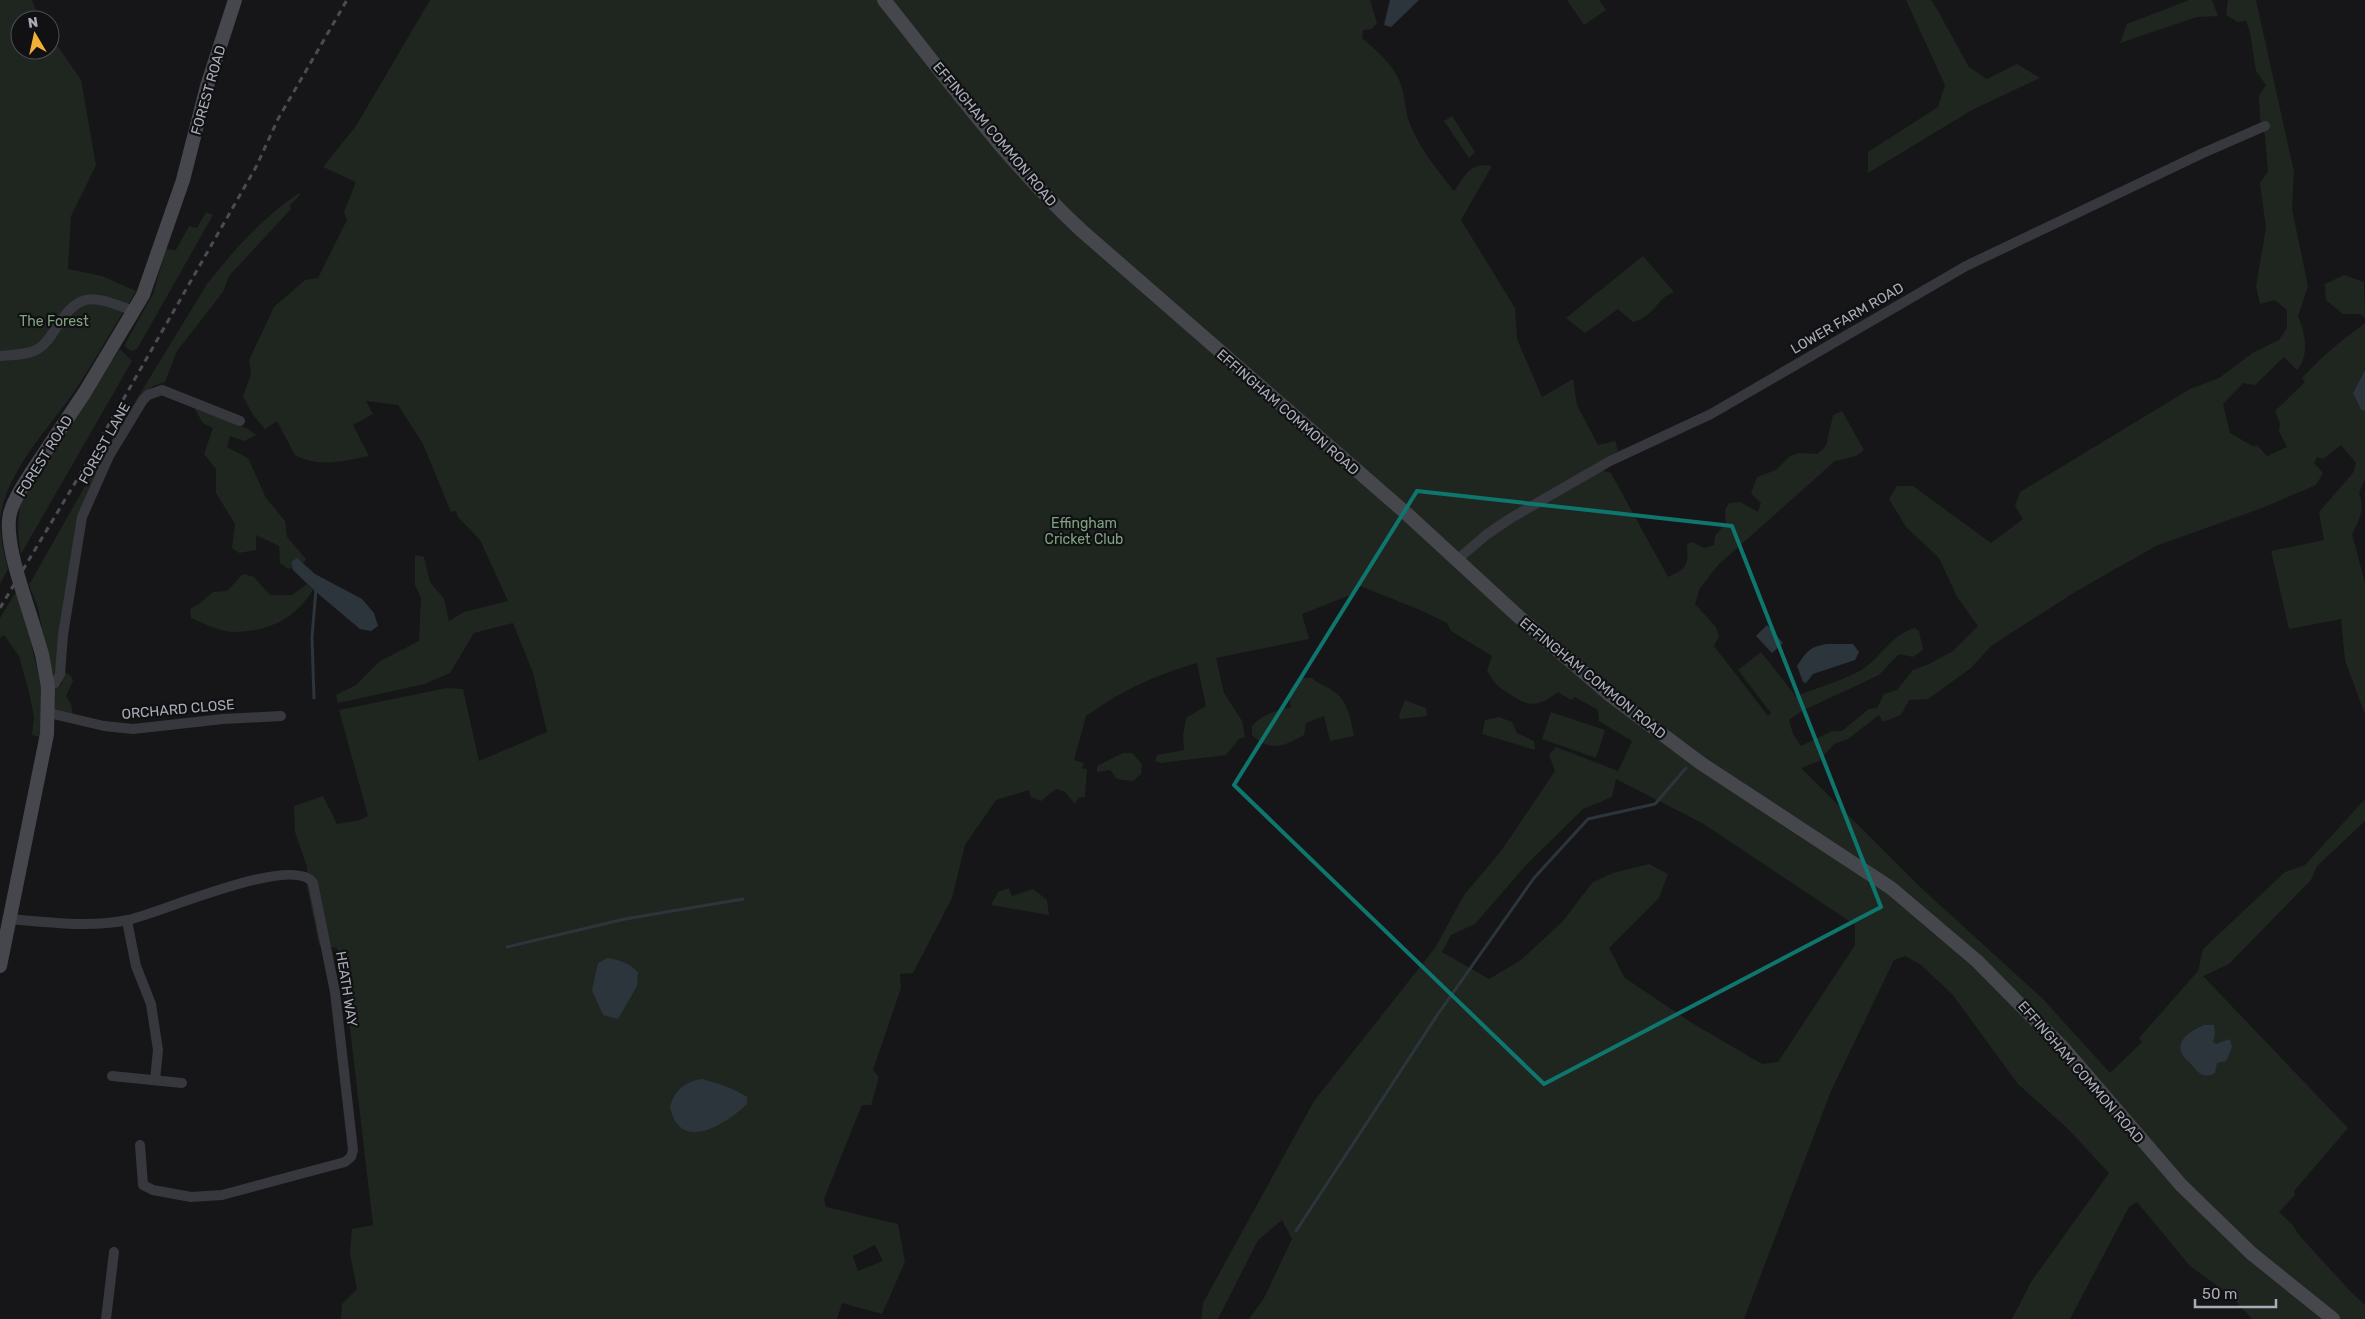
<svg xmlns="http://www.w3.org/2000/svg" width="2365" height="1319" font-family="Rubik,sans-serif">
<style>
.green{fill:#1e261f;fill-rule:evenodd}
.water{fill:#2c353c}
.lines{fill:none;stroke-linecap:round;stroke-linejoin:round}
.stream{stroke:#2c353c;stroke-width:3}
.street{stroke:#37383d;stroke-width:10}
.secondary{stroke:#45474d;stroke-width:14}
.rail{stroke:#4a4c52;stroke-width:3;stroke-dasharray:6 5;stroke-linecap:butt}
.secondary-bridge{stroke:#45474d;stroke-width:14}
.marked{fill:none;stroke:#0f766e;stroke-width:4;stroke-linejoin:round}
.labels{text-anchor:middle;stroke-width:4.5;stroke-linejoin:round;paint-order:stroke}
.street-label{font-size:14px;fill:#a8adb8;stroke:#111113}
.park-label{font-size:14px;fill:#7fa381;stroke:#111113}
</style>
<rect width="100%" height="100%" fill="#161618"/>
<g class="green">
<path d="M0,0H32L40,20H20V50H50V35L81,80L96,165L71,216L68,269L102,276L136,291C115,324 96,359 74,392C48,429 5,473 0,520C0,537 4,553 8,569L0,584Z"/>
<path d="M430,0H1370L1377,23L1372,29L1363,30L1362,38C1377,51 1395,66 1401,85C1405,96 1405,108 1408,119C1417,145 1437,170 1454,191C1466,175 1469,162 1492,166L1461,220L1515,308L1517,339L1542,397L1573,379L1577,405L1598,445L1615,441L1618,451L1596,464L1604,471L1611,473L1668,577C1688,568 1688,566 1687,544L1692,542L1704,548L1714,545L1715,536L1726,523L1725,510L1729,503L1740,502L1758,512L1761,503L1751,493L1757,477L1776,470L1790,456L1799,453L1817,454L1826,446L1833,415L1842,411L1864,450L1856,456L1835,461L1718,565L1700,588L1695,604L1716,627L1719,636L1714,646L1768,716L1771,713L1738,670L1761,652L1795,695L1793,697C1814,689 1838,682 1858,672C1879,661 1892,633 1915,628L1919,631L1923,650L1913,657L1899,654L1879,675L1802,711L1789,720L1793,734L1801,746L1832,731H1842L1869,709L1877,708L1884,694L1897,690L1913,670L1929,664L1953,651L1978,626L1957,597L1939,558L1906,527L1889,499L1897,486H1913L1991,543L2023,519L2015,506L2020,492L2190,389L2219,378L2254,352L2279,340L2287,328V310L2275,300L2260,304L2256,286L2266,228L2260,183L2268,171L2265,136L2260,118L2259,96L2266,85L2256,71L2250,32L2246,21L2238,22L2226,15L2228,0H2256L2294,172L2292,209L2308,286L2298,316C2305,333 2310,355 2297,370L2284,357L2255,385L2243,383L2223,404L2230,433L2254,447L2257,445L2267,456L2287,447L2279,431L2280,424L2275,411L2305,382L2302,378C2321,357 2342,340 2365,323V370L2353,393L2361,410L2365,411V479L2359,493C2365,508 2360,519 2352,534L2365,583V715L2345,660L2341,619L2289,629L2271,551L2324,540L2319,512L2353,473L2356,463L2341,445L2323,459L2317,457L2314,463L2323,473L2316,485L2262,508L2156,546L2075,592L1991,646L1971,668L1928,699L1909,700L1901,715L1883,722L1879,715L1848,739L1834,744L1819,761L1801,768L1918,885L2043,999L2110,1073L2142,1042L2139,1038L2198,971L2203,949L2285,872L2305,865L2365,799V821L2317,866L2311,880L2229,964L2203,976L2348,1128L2294,1191L2295,1195L2279,1212L2293,1225L2298,1234L2351,1292L2365,1305V1319H2252L2231,1296L2190,1266L2137,1202L2129,1207L2070,1319H2012L2031,1282L2109,1173L2068,1129L2018,1084L1952,994L1921,965L1905,956L1894,960L1831,1091L1744,1319H1249L1264,1298L1292,1239L1282,1220L1258,1240L1218,1319H1201L1203,1303L1314,1101L1435,948L1464,895L1501,851L1555,771L1549,755L1556,747L1618,771L1632,741L1599,721L1598,710L1575,697L1571,700L1558,692C1537,708 1529,707 1508,693C1497,686 1493,682 1487,670L1492,656L1451,631L1447,623L1420,610L1360,586L1348,596L1302,614L1309,639L1216,658L1224,693L1242,721L1245,737L1239,739L1226,755L1161,763L1155,761L1157,755L1184,750L1183,736L1186,718L1206,706L1197,663C1151,677 1125,689 1086,716L1074,760L1084,763L1082,768L1087,769L1085,797L1078,798L1075,804L1065,792L1056,789L1041,801L1031,797L1029,790L996,800L965,845L952,898L913,973L900,974L901,988L873,1070L879,1077L871,1105H862L824,1199L826,1207L898,1224L905,1262L882,1314L842,1303L837,1319H341L342,1304L357,1289L350,1254L352,1229L373,1225L347,1003L337,948L319,945L307,887V867L295,832L294,806L323,796L337,824L360,820L368,816L339,710L447,688L463,689L479,761L547,732L533,673L513,623L474,633L450,673L425,684L338,703L336,695L356,685L380,661L419,641L421,598L415,585V555L424,557L430,582L444,599L449,621L464,612L508,601L480,540L458,517L456,511L451,512L423,444L398,405L366,401L373,414L353,425L369,456C344,461 318,468 295,455L277,421L265,429L253,415L243,396L251,374L249,360L274,307L305,280L318,278L347,220L344,212L356,182L323,167L356,126ZM1616,779L1702,823L1855,925V945L1778,1062L1762,1064L1692,1023L1625,978L1609,948L1659,898L1668,874L1649,864L1613,873L1593,882L1562,922L1521,960L1489,979L1442,952L1451,935L1475,924L1526,865L1583,809L1612,797ZM875,1245L883,1261L858,1271L853,1256Z"/>
<path d="M1567,0H1599L1606,10L1584,25Z"/>
<path d="M1906,0H1930L1933,2L1969,67L1987,79L2017,64L2040,78L1972,110L1868,173V152L1938,107L1945,85Z"/>
<path d="M2189,0H2212L2218,16L2197,17L2120,43L2127,24Z"/>
<path d="M1452,116L1475,152L1469,158L1444,121Z"/>
<path d="M299,193L300,195L290,205L291,209L229,276L223,292L177,351L165,382L153,386L137,403L82,507L55,673L51,676L38,608L29,585L102,456L207,284C233,251 264,216 299,193Z"/>
<path d="M206,212L213,215L137,349L131,351L124,346L153,294L166,249L176,250L189,226L197,228Z"/>
<path d="M1643,256L1674,292C1655,299 1656,316 1633,322L1618,309L1585,333L1566,318Z"/>
<path d="M2344,275L2364,282L2365,318L2360,314H2343L2326,300L2325,284Z"/>
<path d="M120,349L132,361L21,554C17,535 17,516 22,497Z"/>
<path d="M196,406L248,429L256,435L244,441L230,436L227,447L248,458L266,498L285,521L287,537L306,559L303,564L297,559L291,562L292,568L288,569L280,563L279,546L256,535V550L239,553L232,548L235,524L216,493V469L204,454L213,428L203,423L195,410Z"/>
<path d="M243,574L254,577L270,595H292L307,584L313,590C294,620 267,632 232,632C218,631 203,623 191,618L190,609L199,604L213,592L227,591Z"/>
<path d="M16,592L25,617L42,690L41,737L32,735L34,717L29,692L19,656L4,635L0,638V618Z"/>
<path d="M65,672L71,676L73,681L66,696L71,704L73,715L53,711V690L61,685Z"/>
<path d="M1298,678H1312C1320,685 1329,687 1336,693C1349,704 1351,721 1354,736L1330,741L1324,716L1306,723L1304,735C1284,746 1271,753 1252,735V726C1262,714 1277,711 1291,707C1289,695 1287,690 1297,682Z"/>
<path d="M1405,700L1426,708L1427,716L1400,719L1399,715Z"/>
<path d="M1551,712L1605,730L1596,758L1542,739Z"/>
<path d="M1499,717L1512,722L1517,733L1534,741L1535,750L1482,734L1485,720Z"/>
<path d="M1123,753H1132L1142,764L1141,774L1133,781L1117,779L1110,770L1097,772V766Z"/>
<path d="M1009,888L1012,896L1033,889L1047,900L1049,915L991,905L998,892Z"/>
</g>
<g class="water">
<path d="M1390,0H1419L1391,27L1384,25Z"/>
<path d="M2365,370V411L2361,410L2353,393Z"/>
<path d="M297,558L315,574L362,599L374,613L378,626L371,631L360,629L316,592L293,570L291,562Z"/>
<path d="M1767,625L1783,643L1772,653L1756,636Z"/>
<path d="M1827,644H1853L1859,652L1855,660L1813,674L1806,683L1803,682L1797,666C1807,652 1808,647 1827,644Z"/>
<path d="M607,958C620,960 629,963 638,972L637,986L618,1019L603,1015L592,990L598,963Z"/>
<path d="M2204,1025H2214L2215,1034L2213,1042L2216,1044L2230,1039L2232,1047L2226,1061L2217,1063L2215,1073C2200,1081 2196,1068 2189,1062C2170,1046 2186,1032 2204,1025Z"/>
<path d="M702,1079C719,1084 732,1087 747,1097V1104C726,1124 680,1154 670,1107C675,1090 684,1082 702,1079Z"/>
</g>
<g class="lines">
<g class="stream">
<path d="M314,698L312,637L316,589"/>
<path d="M507,947L625,919L743,899"/>
<path d="M1296,1231L1438,1014L1534,878L1588,819L1655,804L1686,768"/>
</g>
<g class="street">
<path d="M0,356C13,355 27,355 38,349C46,344 51,336 56,328C81,288 95,297 134,311"/>
<path d="M1458,559L1486,535L1511,518L1610,461L1711,414L1966,266L2203,153L2265,126"/>
<path d="M48,687L55,683L60,674L63,635L82,517L109,456L143,400L148,395L162,390L240,421"/>
<path d="M49,713L104,726L133,729L223,719L281,716"/>
<path d="M9,919C48,922 89,928 128,920C158,914 294,853 313,883L335,992L353,1150L351,1157L345,1162L222,1195L191,1197L153,1190L143,1185L140,1145"/>
<path d="M127,921L136,966L151,1004L158,1050L155,1080"/>
<path d="M112,1076L182,1083"/>
<path d="M106,1319L114,1252"/>
</g>
<g class="secondary">
<path d="M884,0C947,78 1007,162 1082,231L1407,514L1519,617L1610,695L1702,764L1891,888L1977,961L2065,1050L2181,1185L2251,1253L2333,1319"/>
<path d="M31,473L85,392L143,295L183,180L207,86L235,0"/>
<path d="M0,966L47,734L48,687L42,654L35,631"/>
</g>
<path class="rail" d="M0,608L84,468L256,167L278,119L347,0"/>
<path class="secondary-bridge" d="M31,473C24,484 15,497 11,510C1,538 27,602 35,631"/>
</g>
<path class="marked" d="M1417,491L1732,526L1881,907L1544,1084L1234,785Z"/>
<g class="labels">
<g class="street-label">
<text transform="translate(208 90) rotate(-74)" y="5">FOREST ROAD</text>
<text transform="translate(995 134) rotate(50)" y="5">EFFINGHAM COMMON ROAD</text>
<text transform="translate(1847 318) rotate(-30)" y="5">LOWER FARM ROAD</text>
<text transform="translate(1288 412) rotate(41)" y="5">EFFINGHAM COMMON ROAD</text>
<text transform="translate(104 443) rotate(-61)" y="5">FOREST LANE</text>
<text transform="translate(44 456) rotate(-58)" y="5">FOREST ROAD</text>
<text transform="translate(1593 678) rotate(39)" y="5">EFFINGHAM COMMON ROAD</text>
<text transform="translate(178 709) rotate(-5)" y="5">ORCHARD CLOSE</text>
<text transform="translate(347 989) rotate(81)" y="5">HEATH WAY</text>
<text transform="translate(2081 1072) rotate(49)" y="5">EFFINGHAM COMMON ROAD</text>
</g>
<g class="park-label">
<text x="54" y="326">The Forest</text>
<text x="1084" y="528">Effingham<tspan x="1084" dy="16">Cricket Club</tspan></text>
</g>
</g>
<g transform="translate(35 35) rotate(351)"><circle r="24" fill="#111113" stroke="#4d4f55"/>
<path d="M0-4L9 19L0 12L-9 19Z" fill="#f2b134"/>
<text y="-8" font-size="14" font-weight="bold" text-anchor="middle" fill="#a8adb8">N</text>
</g>
<path d="M2195 1299v8h81v-8" fill="none" stroke="#a8adb8" stroke-width="2.5"/>
<text x="2202" y="1299" font-size="15" fill="#a8adb8" stroke="#111113" stroke-width="4" paint-order="stroke">50 m</text>
</svg>
